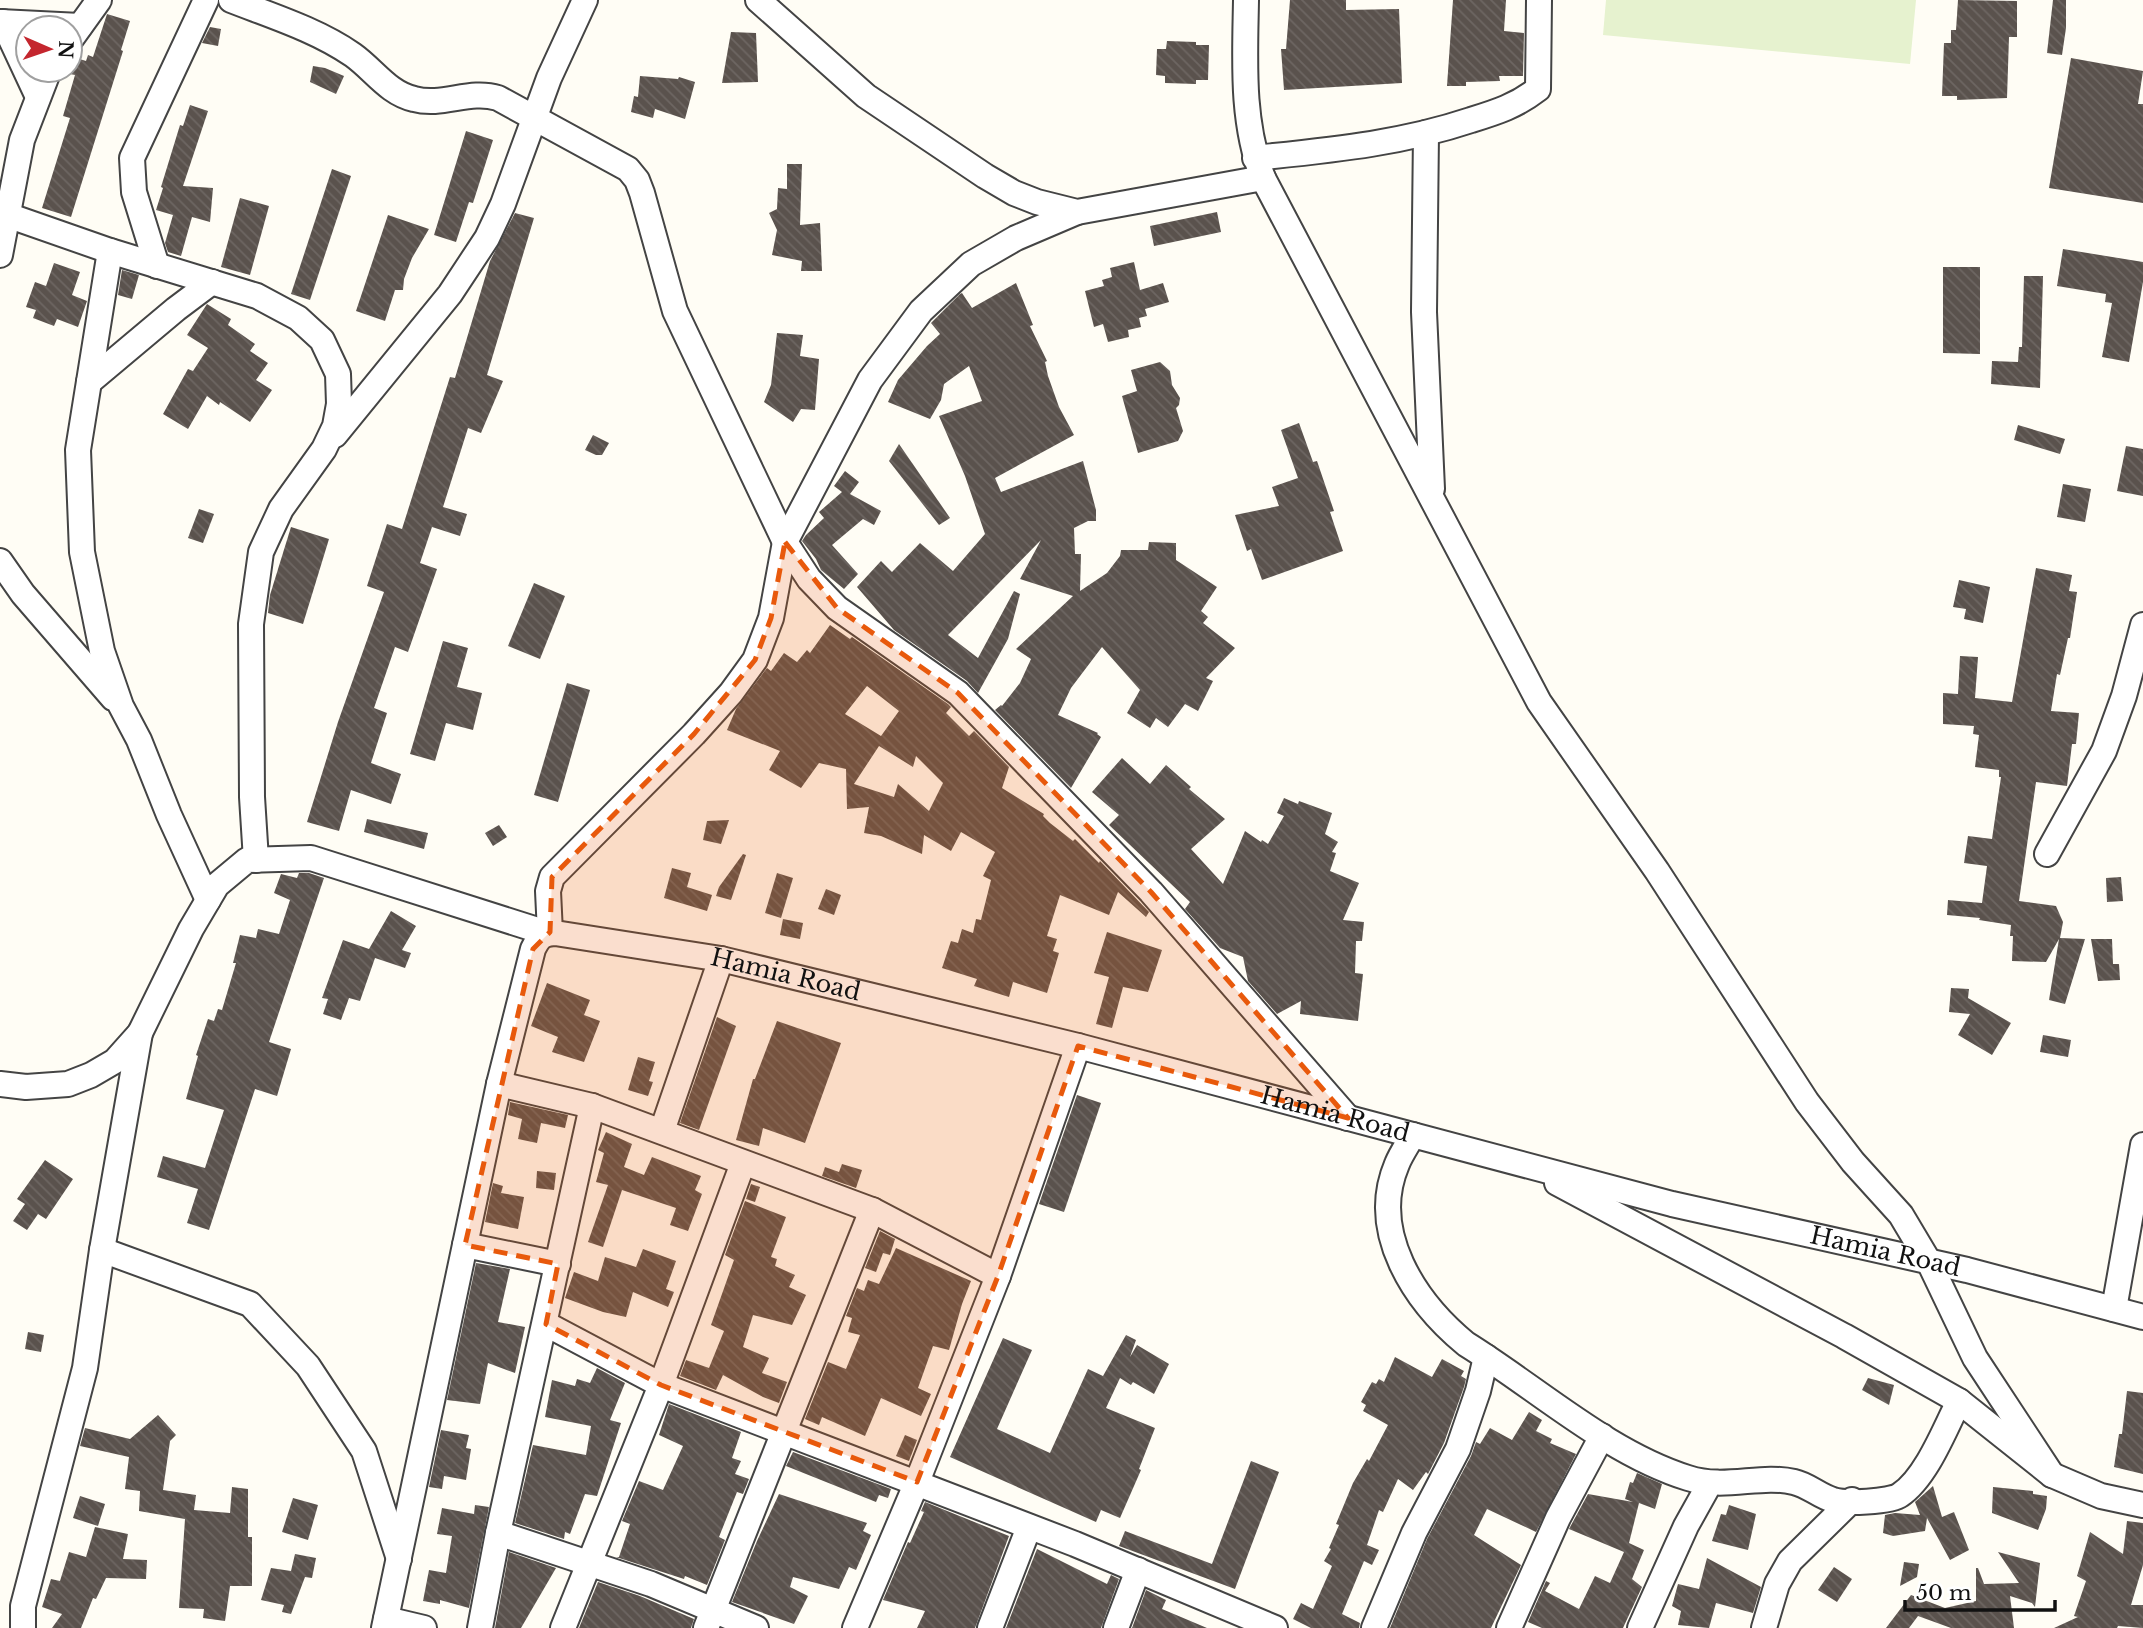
<svg xmlns="http://www.w3.org/2000/svg" width="2143" height="1628" font-family="'Libre Baskerville',serif">
<style>
.pitch{fill:#e6f2cf}
.building{fill:url(#building-back-hatch);fill-rule:evenodd}
.lines{fill:none;stroke-linecap:round;stroke-linejoin:round}
.minor-casing{stroke:#444;stroke-width:28}
.minor{stroke:#fff;stroke-width:24}
.marked{fill:#e8590c;fill-opacity:0.2;stroke:#e8590c;stroke-width:5;stroke-dasharray:14 9;stroke-linejoin:round}
.labels{text-anchor:middle;stroke-width:7;stroke-linejoin:round;paint-order:stroke}
.street-label{font-size:24px;fill:#111;stroke:#fff}
</style>
<defs>
<pattern id="building-back-hatch" width="6" height="6" patternUnits="userSpaceOnUse" patternTransform="scale(1.75)"><rect width="6" height="6" fill="#5a524d"/><path d="M-1 5l2 2M0 0l6 6M5-1l2 2" fill="none" stroke="#6d6662"/></pattern>
</defs>
<rect width="100%" height="100%" fill="#fffdf5"/>
<path class="pitch" d="M1606,0H1916L1910,64L1603,35Z"/>
<g class="building">
<path d="M1290,0H1346V10L1399,9L1402,83L1284,90L1281,49H1286Z"/>
<path d="M1453,0H1506L1504,31L1524,33L1523,76H1499L1500,81L1466,82V86H1447Z"/>
<path d="M1958,0L2017,1V37H2009L2007,98L1957,100V96H1942L1944,43H1951V30H1956Z"/>
<path d="M2053,0H2066V28L2062,55L2047,53Z"/>
<path d="M107,14L130,21L121,50L123,51L71,217L42,208L70,118L63,116L75,75L70,74V56L86,61L88,55L93,57Z"/>
<path d="M210,27L221,29L218,46L202,43Z"/>
<path d="M731,32L756,33L758,82L722,83Z"/>
<path d="M1167,41L1196,42V45H1209L1208,80H1196V84L1165,83V76L1156,75L1157,49H1166Z"/>
<path d="M2071,58L2143,71L2138,104H2143V203L2049,188Z"/>
<path d="M313,66L325,68L344,76L336,94L310,82Z"/>
<path d="M640,76L678,79L679,77L695,82L685,119L655,109L653,118L631,112L634,96L638,97Z"/>
<path d="M190,105L208,111L183,186L213,188L210,222L192,217L181,256L168,252L165,243L173,215L156,210L163,188L161,187L180,125L183,126Z"/>
<path d="M466,131L493,140L473,203L469,202L456,242L434,235Z"/>
<path d="M787,164H802L800,225L820,223L822,271H801L802,261L772,255L777,230L769,213L777,209L778,188L787,189Z"/>
<path d="M332,169L351,176L310,300L291,294Z"/>
<path d="M240,198L269,206L250,275L221,267Z"/>
<path d="M1217,212L1221,232L1154,246L1150,226Z"/>
<path d="M515,213L534,218L487,375L503,381L481,433L468,428L443,507L467,514L460,536L432,527L420,563L437,569L408,652L395,647L374,708L387,713L371,763L401,774L391,804L351,790L339,831L307,822L338,722L384,592L367,586L387,524L402,529L450,377L455,378L490,261Z"/>
<path d="M388,215L429,229L412,258L404,279L403,290H395L385,321L356,311Z"/>
<path d="M2063,249L2143,262V282L2129,362L2102,357L2112,303L2105,302L2106,294L2057,286Z"/>
<path d="M1134,262L1140,290L1163,283L1169,302L1145,309L1147,316L1139,318L1141,327L1128,330L1129,337L1108,342L1103,324L1094,327L1085,291L1104,286L1102,280L1112,277L1110,268Z"/>
<path d="M54,263L80,272L72,295L87,301L78,327L57,319L54,326L33,318L36,310L26,307L35,282L46,286Z"/>
<path d="M1943,267H1980V354L1943,353Z"/>
<path d="M122,270L139,275L132,299L118,295Z"/>
<path d="M2024,276H2043L2040,388L1991,384L1992,361L2018,362L2019,347H2022Z"/>
<path d="M1016,283L1033,325L1030,326L1047,361L1045,362L1048,376L1059,407L1074,435L995,478L1001,492L1083,461L1096,510V521H1088L1074,528L1075,554H1081L1080,591L1107,573L1120,556L1121,550H1148L1149,542L1176,543V560L1217,587L1201,611L1208,617L1203,623L1235,648L1206,678L1213,681L1198,711L1185,704L1168,727L1156,718L1150,728L1127,713L1140,690L1102,647L1071,688L1058,715L1098,733L1097,734L1101,737L1071,788L995,710L1001,705L1002,706L1020,683L1031,659L1016,649L1073,596L1020,579L1041,540L948,635L978,658L1014,591L1020,594L1008,639L978,693L967,681L894,630L857,587L881,561L892,572L920,543L953,571L985,534L965,476L939,416L982,401L969,366L944,384L941,400L930,419L888,402L898,380L927,346L940,334L931,323L960,294L962,293L972,308Z"/>
<path d="M207,304L231,319L228,325L255,344L250,351L268,363L256,380L272,390L250,422L220,402L219,405L207,396L188,429L163,414L188,369L193,371L208,348L187,335Z"/>
<path d="M777,333L803,335L800,356L819,359L815,410L801,409L793,422L764,402L771,385Z"/>
<path d="M1160,362L1170,371L1172,385L1180,398L1179,405L1176,408L1183,431L1178,441L1138,453L1122,396L1137,391L1131,370Z"/>
<path d="M1299,423L1313,462L1317,461L1334,511L1330,512L1343,551L1262,580L1251,549L1247,551L1235,515L1279,506L1272,487L1298,478L1281,430Z"/>
<path d="M2018,425L2065,439L2060,454L2014,440Z"/>
<path d="M593,435L609,443L602,455H596L585,450Z"/>
<path d="M899,444L950,518L939,525L889,461Z"/>
<path d="M2126,446L2143,449V496L2117,491Z"/>
<path d="M845,471L859,482L850,494L881,511L874,525L863,519L832,545L858,574L844,589L821,570L816,559L802,541L806,535L824,518L819,512L842,492L834,486Z"/>
<path d="M2063,484L2091,489L2085,522L2057,517Z"/>
<path d="M199,509L214,514L203,543L188,538Z"/>
<path d="M291,527L329,539L303,624L268,613L270,595Z"/>
<path d="M2036,568L2072,575L2069,591L2077,592L2070,638H2068L2060,675L2057,674L2051,711L2079,713L2076,744H2072L2067,786L2036,782L2019,901L2056,906L2063,922L2060,938L2085,939L2065,1004L2049,1000L2059,939L2046,962L2012,961L2013,936H2010L2011,925L1979,920L1980,918L1947,915L1948,900L1982,903L1987,866L1964,863L1968,836L1992,839L2001,777H1999V770L1975,767L1979,735L1973,734L1974,726L1943,724V693L1958,694L1960,656L1978,657L1975,698L2012,702Z"/>
<path d="M1959,580L1990,587L1983,623L1964,619L1966,609L1953,607Z"/>
<path d="M534,583L565,596L540,659L508,646Z"/>
<path d="M830,625L850,639L852,637L948,704L951,707L946,713L969,736L974,731L1009,767L1002,788L1044,814L1043,816L1050,823L1073,841L1075,839L1099,863L1100,861L1149,912L1146,917L1118,892L1109,915L1060,895L1047,936L1057,939L1053,951L1059,953L1047,993L1013,982L1009,997L974,986L977,979L942,968L951,941L958,943L962,929L973,933L976,919L981,920L991,880L983,876L995,852L961,832L951,851L924,835L922,854L881,836L864,833L869,807L847,809L846,769L819,763L801,788L769,770L780,751L727,730L736,709L767,668L771,671L784,653L797,662L807,650L810,653ZM867,686L899,711L881,736L845,714ZM879,746L913,767L916,756L943,783L929,811L898,784L894,797L854,784Z"/>
<path d="M443,641L468,648L457,687L482,693L473,730L446,723L435,761L410,754Z"/>
<path d="M567,683L590,690L558,802L534,795Z"/>
<path d="M1122,758L1150,784L1166,765L1191,787L1189,789L1225,819L1191,849L1223,884L1245,831L1261,842L1262,840L1268,844L1284,816L1277,813L1284,798L1298,804L1299,801L1332,813L1325,834L1338,842L1332,852L1336,853L1330,871L1359,883L1343,920L1364,922L1362,941H1356L1355,973L1363,974L1358,1021L1300,1014L1301,1001L1277,1014L1248,981L1243,957L1220,948L1185,909L1190,902L1109,825L1119,815L1092,792Z"/>
<path d="M367,819L428,833L424,849L364,832Z"/>
<path d="M729,820L721,844L703,840L707,821Z"/>
<path d="M499,825L507,837L493,846L485,833Z"/>
<path d="M743,854L746,855L731,900L716,896L719,887Z"/>
<path d="M672,868L691,873L687,887L712,895L707,911L664,898Z"/>
<path d="M299,873H309L324,878L269,1042L291,1049L277,1096L255,1089L209,1230L187,1223L198,1189L157,1177L163,1156L205,1168L224,1110L186,1099L198,1056L196,1055L208,1019L214,1021L218,1009L222,1010L236,963H233L240,935L256,938L258,929L279,934L290,900L274,893L281,874L297,878Z"/>
<path d="M777,873L793,878L781,918L765,913Z"/>
<path d="M2121,877L2123,901L2107,902L2106,878Z"/>
<path d="M826,889L841,895L834,915L818,909Z"/>
<path d="M391,911L416,926L402,950L411,953L405,968L375,958L360,1001L349,998L341,1020L323,1014L328,999L322,998L343,940L369,949Z"/>
<path d="M783,919L803,923L800,939L780,935Z"/>
<path d="M1107,932L1162,950L1148,992L1123,987L1112,1028L1096,1024L1109,977L1094,973Z"/>
<path d="M2091,939H2112L2113,964H2119L2120,980L2098,981Z"/>
<path d="M547,983L590,1000L584,1015L600,1021L584,1062L552,1052L558,1037L531,1026Z"/>
<path d="M1951,988L1969,989L1968,998L2011,1023L1992,1055L1958,1035L1970,1014L1949,1012Z"/>
<path d="M717,1017L736,1026L699,1130L680,1123Z"/>
<path d="M777,1021L841,1043L805,1143L763,1128L759,1146L736,1140L753,1079H755Z"/>
<path d="M2043,1035L2071,1040L2068,1057L2040,1052Z"/>
<path d="M638,1057L655,1062L649,1081L653,1082L648,1096L628,1090Z"/>
<path d="M1077,1095L1101,1103L1064,1212L1039,1204Z"/>
<path d="M510,1102L568,1115L565,1128L541,1123L537,1143L518,1139L522,1119L508,1115Z"/>
<path d="M606,1132L632,1144L624,1167L644,1175L652,1157L701,1176L695,1190L702,1194L688,1231L670,1225L676,1208L622,1190L603,1247L588,1242L608,1185L596,1182L604,1153L598,1150Z"/>
<path d="M45,1160L73,1179L46,1219L38,1214L27,1230L13,1221L25,1204L17,1199Z"/>
<path d="M842,1164L862,1170L856,1188L822,1176L825,1167L839,1172Z"/>
<path d="M537,1171L556,1173L554,1190L536,1188Z"/>
<path d="M493,1183L503,1186L501,1193L524,1197L518,1229L485,1222Z"/>
<path d="M751,1184L760,1187L755,1202L746,1199Z"/>
<path d="M745,1201L786,1217L771,1257L777,1259L775,1266L795,1275L789,1287L806,1295L792,1325L753,1315L743,1347L769,1358L762,1373L787,1382L779,1403L763,1397L723,1375L716,1390L680,1376L686,1360L709,1368L724,1331L711,1325L734,1260L725,1255Z"/>
<path d="M880,1231L895,1239L890,1255L883,1253L876,1272L865,1268Z"/>
<path d="M896,1248L971,1281L962,1304L949,1350L933,1346L918,1388L931,1394L921,1416L881,1398L865,1436L822,1417L819,1425L805,1419L828,1362L846,1369L860,1335L848,1332L852,1318L846,1316L857,1288L864,1291L868,1280L879,1284Z"/>
<path d="M643,1249L676,1261L666,1289L674,1292L668,1307L633,1292L626,1317L603,1312L565,1298L574,1272L598,1281L605,1257L636,1267Z"/>
<path d="M476,1263L510,1269L498,1322L525,1327L515,1373L488,1363L480,1404L447,1400Z"/>
<path d="M28,1332L44,1335L41,1352L25,1349Z"/>
<path d="M1126,1335L1136,1340L1130,1357L1137,1345L1169,1364L1154,1394L1133,1382L1131,1385L1120,1378L1106,1408L1155,1428L1139,1469L1141,1470L1120,1518L1101,1510L1096,1522L950,1457L1003,1338L1032,1350L997,1429L1050,1453L1088,1369L1103,1376Z"/>
<path d="M1395,1357L1432,1377L1442,1359L1464,1371L1461,1376L1466,1379L1464,1387L1444,1443L1428,1474L1426,1472L1413,1490L1398,1479L1383,1512L1379,1510L1367,1545L1379,1550L1372,1565L1364,1561L1342,1614L1360,1623L1359,1628H1311L1293,1619L1301,1603L1313,1609L1332,1566L1324,1561L1331,1549L1329,1548L1339,1525L1336,1524L1353,1483L1367,1459L1369,1461L1388,1425L1363,1411L1366,1405L1361,1402L1372,1382L1376,1384L1379,1379L1384,1382Z"/>
<path d="M597,1368L625,1383L610,1420L621,1423L597,1496L585,1494L570,1534L565,1532L564,1539L515,1523L533,1445L586,1455L591,1426L545,1417L552,1380L575,1386L577,1379L590,1383Z"/>
<path d="M1868,1378L1894,1385L1889,1405L1862,1390Z"/>
<path d="M2127,1391L2143,1393V1474L2114,1467L2119,1434H2122Z"/>
<path d="M669,1404L741,1432L732,1458L741,1461L735,1474L749,1479L743,1494L737,1492L719,1537L725,1540L707,1585L685,1576L684,1579L616,1557H619L630,1524L622,1521L639,1481L663,1490L683,1446L659,1435Z"/>
<path d="M1529,1412L1542,1420L1536,1431L1552,1439L1550,1443L1576,1454L1536,1532L1487,1509L1474,1535L1521,1565L1491,1628H1390L1427,1539L1471,1456L1476,1442L1480,1444L1490,1428L1512,1440Z"/>
<path d="M158,1415L176,1435L170,1441L163,1490L196,1495L194,1510L230,1513L232,1487L248,1489V1537H252V1586H230L225,1621L203,1618L204,1609L179,1608L185,1519L139,1511L140,1491L125,1489L129,1457L80,1446L85,1428L130,1439Z"/>
<path d="M441,1430L469,1435L466,1448L471,1449L466,1480L444,1476L442,1489L429,1487Z"/>
<path d="M905,1435L917,1440L909,1461L896,1456Z"/>
<path d="M793,1452L891,1489L888,1498L879,1495L876,1502L786,1466Z"/>
<path d="M1251,1461L1279,1472L1235,1589L1119,1546L1125,1531L1212,1564Z"/>
<path d="M1637,1473L1662,1484L1655,1509L1639,1503L1629,1543L1644,1550L1632,1579L1642,1587L1623,1628H1542L1528,1622L1546,1581L1550,1583L1545,1591L1579,1609L1595,1576L1610,1583L1624,1552L1569,1529L1588,1494L1633,1502L1625,1499L1630,1482L1633,1483Z"/>
<path d="M1933,1486L1942,1517L1954,1512L1969,1550L1950,1560L1927,1518L1925,1531L1893,1536L1883,1533L1885,1515L1895,1513L1920,1515L1915,1502Z"/>
<path d="M1993,1487L2033,1491V1494L2047,1496L2046,1509L2038,1530L1992,1513Z"/>
<path d="M779,1494L867,1523L863,1531L871,1535L856,1570L849,1567L839,1589L793,1577L790,1587L808,1596L794,1624L732,1602L757,1541Z"/>
<path d="M80,1496L105,1504L98,1526L73,1518Z"/>
<path d="M293,1498L318,1505L308,1540L282,1532Z"/>
<path d="M925,1502L1009,1536L975,1628H917L925,1611L883,1600L908,1542L910,1543L924,1512L921,1511Z"/>
<path d="M475,1505L489,1507L469,1608L440,1600V1604L423,1601L429,1570L446,1573L452,1536L437,1534L442,1508L474,1514Z"/>
<path d="M1729,1505L1756,1514L1748,1550L1712,1541L1721,1514L1726,1515Z"/>
<path d="M2127,1521L2143,1523V1565L2131,1605H2143V1628L2118,1626L2117,1628H2054L2078,1617L2074,1616L2086,1581L2077,1576L2090,1532L2123,1554Z"/>
<path d="M95,1527L128,1534L123,1559L147,1560L146,1579L106,1578L96,1599L93,1598L81,1628H52L62,1614L42,1607L51,1579L60,1581L69,1552L86,1557Z"/>
<path d="M1037,1549L1107,1584L1111,1575L1119,1579L1101,1628H1006Z"/>
<path d="M509,1552L556,1568L521,1628H495Z"/>
<path d="M1998,1552L2040,1563L2035,1607L2032,1603L2010,1596L2014,1628H1951L1918,1616L1909,1628H1886L1911,1595L1945,1608L1976,1601V1568H1978L1984,1584L2019,1583Z"/>
<path d="M295,1554L316,1558L312,1578L305,1577L291,1614L282,1612L284,1605L261,1600L271,1568L291,1571Z"/>
<path d="M1707,1558L1761,1587L1753,1613L1716,1603L1709,1628L1678,1625L1681,1611L1672,1606L1678,1584L1699,1589Z"/>
<path d="M1904,1562L1919,1564L1917,1577L1900,1586Z"/>
<path d="M1834,1567L1852,1579L1837,1602L1818,1590Z"/>
<path d="M598,1582L640,1596L694,1619L691,1628H579Z"/>
<path d="M1146,1590L1166,1600L1162,1609L1207,1628H1132Z"/>
</g>
<g class="lines">
<defs>
<g id="minor">
<path d="M231,0C272,16 317,30 353,55C374,70 388,93 414,99C443,107 469,89 498,98L628,169L637,180L642,193L675,311L785,542L809,579L837,608L958,693L1151,892L1348,1118"/>
<path d="M758,0L866,96L985,176L1014,193L1037,202L1077,212L1263,178"/>
<path d="M1246,0C1245,60 1241,121 1263,178L1539,702L1657,871L1807,1102L1853,1162L1901,1215L1929,1262L1975,1358L2052,1475"/>
<path d="M0,22L80,26"/>
<path d="M3,22L38,97"/>
<path d="M71,39L99,0"/>
<path d="M1426,133L1424,312L1432,489"/>
<path d="M1255,158C1330,150 1399,144 1471,120C1497,112 1516,106 1538,89L1539,0"/>
<path d="M7,215L110,251L257,296L298,318L322,340L338,374L339,404L335,426L324,449L281,509L261,552L251,624L252,797L256,860"/>
<path d="M110,251L78,450L82,552L102,651L121,706L139,740L169,815L208,900"/>
<path d="M0,255L22,140L49,70"/>
<path d="M157,266L134,192L132,158L206,0"/>
<path d="M89,382L176,309L212,282"/>
<path d="M335,435L450,294L487,238L503,204L549,78L585,0"/>
<path d="M0,561L23,594L113,698"/>
<path d="M2047,854L2104,751L2124,696L2143,625"/>
<path d="M550,933L548,891L552,877L694,734L731,693L755,660L771,618L785,542L870,380L921,311L971,264L1016,238L1077,212"/>
<path d="M0,1084L26,1087L68,1084L91,1075L115,1061L140,1033L191,929L217,885L247,860L311,858L547,933"/>
<path d="M499,1084L592,1106L872,1210L998,1276"/>
<path d="M662,1131L721,959"/>
<path d="M1413,1135C1408,1144 1401,1154 1397,1164C1368,1232 1415,1302 1466,1344C1537,1388 1608,1453 1688,1478C1725,1490 1760,1474 1794,1482C1808,1485 1819,1496 1833,1500C1843,1504 1891,1502 1900,1495C1926,1478 1945,1429 1959,1401"/>
<path d="M1557,1183L1844,1336L1959,1401L2052,1475L2101,1496L2143,1505"/>
<path d="M465,1245L558,1264"/>
<path d="M102,1250L250,1304L308,1366L364,1451L399,1559"/>
<path d="M2114,1309L2143,1145"/>
<path d="M546,1324L661,1385L1075,1544L1275,1628"/>
<path d="M498,1533L651,1584L756,1628"/>
<path d="M386,1619L424,1628"/>
<path d="M23,1628V1606L85,1368L102,1250L140,1033"/>
<path id="s1" d="M384,1628L499,1084L533,949C539,937 542,934 555,933L721,959L1078,1046L1672,1204L1967,1270L2143,1317"/>
<path d="M480,1628L498,1533L592,1106"/>
<path d="M563,1628L661,1385L743,1163"/>
<path d="M706,1628L872,1210"/>
<path d="M855,1628L917,1482L998,1276L1078,1046"/>
<path d="M990,1628L1029,1527"/>
<path d="M1116,1628L1138,1570"/>
<path d="M1374,1628L1414,1533L1458,1449L1478,1391L1486,1357"/>
<path d="M1509,1628L1558,1518L1602,1436"/>
<path d="M1640,1628L1686,1526L1710,1483"/>
<path d="M1764,1628L1777,1584L1790,1561L1852,1500"/>
</g>
</defs>
<use href="#minor" class="minor-casing"/>
<use href="#minor" class="minor"/>
</g>
<path class="marked" d="M785,542L837,608L958,693L1151,892L1348,1118L1078,1046L998,1276L917,1482L661,1385L546,1324L558,1264L465,1245L533,949L550,932L552,877L694,734L755,660L771,618Z"/>
<g class="labels">
<g class="street-label">
<text dy="8" stroke="none"><textPath href="#s1" startOffset="959">Hamia Road</textPath></text>
<text dy="8" stroke="none"><textPath href="#s1" startOffset="1526">Hamia Road</textPath></text>
<text dy="8" stroke="none"><textPath href="#s1" startOffset="2093">Hamia Road</textPath></text>
</g>
</g>
<g transform="translate(49 49) rotate(92)"><circle r="33" fill="#ffffff" stroke="#a0a0a0" stroke-width="2"/>
<path d="M0-5L12 26L0 18L-12 26Z" fill="#c4262e"/>
<text y="-10" font-size="19" font-weight="bold" text-anchor="middle" fill="#111111">N</text>
</g>
<path d="M1905 1600v10h150v-10" fill="none" stroke="#111111" stroke-width="3.5"/>
<text x="1916" y="1600" font-size="21" fill="#111111" stroke="#ffffff" stroke-width="5" paint-order="stroke">50 m</text>
</svg>
